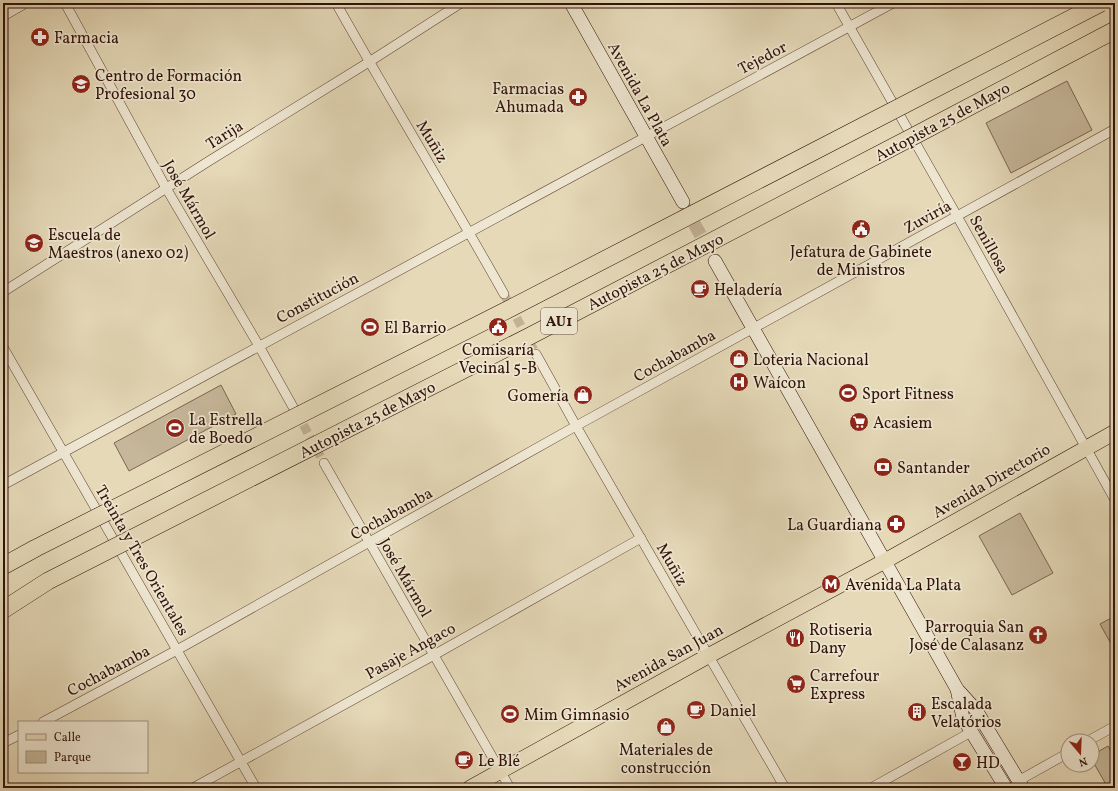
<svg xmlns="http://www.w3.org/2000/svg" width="1118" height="791" font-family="Vollkorn,serif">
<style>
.green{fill:#c6b79a;stroke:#7b6551}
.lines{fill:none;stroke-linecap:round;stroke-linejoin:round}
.minor-tunnel{stroke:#c1b195;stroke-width:9;stroke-dasharray:9 4.5;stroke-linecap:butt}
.secondary-tunnel{stroke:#c1b195;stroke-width:13;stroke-dasharray:13 6;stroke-linecap:butt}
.minor-casing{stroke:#5d4434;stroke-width:10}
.secondary-casing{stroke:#301308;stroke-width:14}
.primary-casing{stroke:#301308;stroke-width:16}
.minor{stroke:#eee6d1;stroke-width:9}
.secondary{stroke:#eee6d1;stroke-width:13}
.primary{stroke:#e5d9b8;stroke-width:15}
.motorway-bridge-casing{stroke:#301308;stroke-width:18;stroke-linecap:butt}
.motorway-bridge{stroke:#e5d9b8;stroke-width:17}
.labels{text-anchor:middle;stroke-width:3.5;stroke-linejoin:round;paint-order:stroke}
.shield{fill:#eee6d1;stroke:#695244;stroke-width:1}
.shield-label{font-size:15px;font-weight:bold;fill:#301308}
.poi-label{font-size:16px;fill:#301308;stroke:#eee6d1;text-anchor:start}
.street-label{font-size:16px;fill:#301308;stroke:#eee6d1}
</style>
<rect width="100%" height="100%" fill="#e5d9b8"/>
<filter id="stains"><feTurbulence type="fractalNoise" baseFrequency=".005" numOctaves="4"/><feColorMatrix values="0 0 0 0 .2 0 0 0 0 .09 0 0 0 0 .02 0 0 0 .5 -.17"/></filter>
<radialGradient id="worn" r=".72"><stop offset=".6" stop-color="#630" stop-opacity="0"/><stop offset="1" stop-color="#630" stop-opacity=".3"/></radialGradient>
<g class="green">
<path d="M1067,81L1092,130L1011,173L986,123Z"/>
<path d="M221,385L236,414L129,471L114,443Z"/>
<path d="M1020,513L1053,573L1012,595L979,536Z"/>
<path d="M1115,616V651L1100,624Z"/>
<path d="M1108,746L1115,759V788H1108L1092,760V755Z"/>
</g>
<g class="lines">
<g class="minor-tunnel">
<path d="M1113,3L1115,7"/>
<path d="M504,294L536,354"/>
<path d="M297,413L324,463"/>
</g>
<path class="secondary-tunnel" d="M685,207L715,261"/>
<defs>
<g id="minor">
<path d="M65,3L166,188L259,346L293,407"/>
<path d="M336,3C391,101 449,196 504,294"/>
<path d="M836,3L957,216L1115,500"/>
<path d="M3,292L209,161L369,62L461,3"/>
<path d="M3,347L256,788"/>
<path d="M536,354L576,426L785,788"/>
<path d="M324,463L510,788"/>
<path d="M3,485L893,3"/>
<path d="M43,722L177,650L576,426L1115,129"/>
<path d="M1088,741L1115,726"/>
<path d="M3,743L19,735"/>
<path d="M1018,781L1068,753"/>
<path d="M193,788L434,655L641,538"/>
<path d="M871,788L971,732"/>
</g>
<g id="secondary">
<path d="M571,3L683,202"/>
<path d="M3,14L22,3"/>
<path d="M715,261L957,689L976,710L1023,788"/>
<path d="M957,689L963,718L1006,788"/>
</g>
<path id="primary" d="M470,788L708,656L885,561L1115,432"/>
</defs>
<use href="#minor" class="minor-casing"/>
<use href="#secondary" class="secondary-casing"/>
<use href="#primary" class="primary-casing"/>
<use href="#minor" class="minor"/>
<use href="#secondary" class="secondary"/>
<use href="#primary" class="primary"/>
<defs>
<g id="motorway-bridge">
<path d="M3,566L36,548L511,308L1101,3"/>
<path d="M3,610L48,581L528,337L914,136L1115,30"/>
</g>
</defs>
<use href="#motorway-bridge" class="motorway-bridge-casing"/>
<use href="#motorway-bridge" class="motorway-bridge"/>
</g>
<defs>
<symbol id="pharmacy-disc" viewBox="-11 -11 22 22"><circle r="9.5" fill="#8f2418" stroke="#eee6d1"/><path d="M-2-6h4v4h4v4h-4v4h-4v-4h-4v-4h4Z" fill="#fff"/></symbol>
<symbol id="school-disc" viewBox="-11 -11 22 22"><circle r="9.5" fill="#8f2418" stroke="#eee6d1"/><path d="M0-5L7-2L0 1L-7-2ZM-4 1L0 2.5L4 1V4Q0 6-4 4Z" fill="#fff"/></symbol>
<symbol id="civic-disc" viewBox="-11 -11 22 22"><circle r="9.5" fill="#8f2418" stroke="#eee6d1"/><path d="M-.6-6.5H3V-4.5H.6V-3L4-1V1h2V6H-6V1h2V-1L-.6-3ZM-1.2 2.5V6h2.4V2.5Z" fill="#fff"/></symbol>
<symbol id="university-disc" viewBox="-11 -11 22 22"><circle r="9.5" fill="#8f2418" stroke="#eee6d1"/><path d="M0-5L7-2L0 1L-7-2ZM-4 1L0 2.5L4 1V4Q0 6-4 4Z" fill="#fff"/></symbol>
<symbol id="cafe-disc" viewBox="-11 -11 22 22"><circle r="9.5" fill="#8f2418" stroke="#eee6d1"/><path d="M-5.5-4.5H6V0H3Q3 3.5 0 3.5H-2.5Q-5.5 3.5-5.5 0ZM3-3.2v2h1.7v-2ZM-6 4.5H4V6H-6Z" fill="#fff"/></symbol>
<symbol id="stadium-disc" viewBox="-11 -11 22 22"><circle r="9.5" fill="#8f2418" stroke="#eee6d1"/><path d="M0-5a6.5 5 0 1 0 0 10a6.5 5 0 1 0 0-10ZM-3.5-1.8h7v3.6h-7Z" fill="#fff"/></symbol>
<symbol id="shop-disc" viewBox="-11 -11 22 22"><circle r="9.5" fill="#8f2418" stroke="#eee6d1"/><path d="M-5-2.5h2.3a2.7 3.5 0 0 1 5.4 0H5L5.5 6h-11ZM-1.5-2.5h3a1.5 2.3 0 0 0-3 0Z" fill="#fff"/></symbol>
<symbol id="hospital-disc" viewBox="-11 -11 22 22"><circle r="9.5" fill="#8f2418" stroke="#eee6d1"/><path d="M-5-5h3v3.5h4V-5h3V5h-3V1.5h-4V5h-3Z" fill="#fff"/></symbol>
<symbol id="supermarket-disc" viewBox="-11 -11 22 22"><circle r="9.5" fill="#8f2418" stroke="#eee6d1"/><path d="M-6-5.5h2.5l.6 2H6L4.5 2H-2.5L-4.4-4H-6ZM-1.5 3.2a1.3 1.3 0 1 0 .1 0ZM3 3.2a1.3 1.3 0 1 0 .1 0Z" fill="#fff"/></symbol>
<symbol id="bank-disc" viewBox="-11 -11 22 22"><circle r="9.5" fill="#8f2418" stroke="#eee6d1"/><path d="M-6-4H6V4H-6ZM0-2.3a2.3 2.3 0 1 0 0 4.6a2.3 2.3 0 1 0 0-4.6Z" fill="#fff"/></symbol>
<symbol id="metro-disc" viewBox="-11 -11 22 22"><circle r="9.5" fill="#8f2418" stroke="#eee6d1"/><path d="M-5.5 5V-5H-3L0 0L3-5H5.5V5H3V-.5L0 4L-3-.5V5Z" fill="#fff"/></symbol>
<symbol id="church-disc" viewBox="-11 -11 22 22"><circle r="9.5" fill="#8f2418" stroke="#eee6d1"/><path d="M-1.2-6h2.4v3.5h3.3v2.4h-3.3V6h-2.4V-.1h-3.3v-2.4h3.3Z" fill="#fff"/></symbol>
<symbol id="restaurant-disc" viewBox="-11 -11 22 22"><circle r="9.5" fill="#8f2418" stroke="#eee6d1"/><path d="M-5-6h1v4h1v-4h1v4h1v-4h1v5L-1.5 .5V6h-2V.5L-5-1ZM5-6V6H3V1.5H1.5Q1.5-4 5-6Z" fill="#fff"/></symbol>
<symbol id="building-disc" viewBox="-11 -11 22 22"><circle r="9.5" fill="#8f2418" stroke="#eee6d1"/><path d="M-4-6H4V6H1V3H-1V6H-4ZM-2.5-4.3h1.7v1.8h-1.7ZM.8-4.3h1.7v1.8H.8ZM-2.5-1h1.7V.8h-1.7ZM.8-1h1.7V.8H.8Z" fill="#fff"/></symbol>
<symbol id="bar-disc" viewBox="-11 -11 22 22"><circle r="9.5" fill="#8f2418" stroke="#eee6d1"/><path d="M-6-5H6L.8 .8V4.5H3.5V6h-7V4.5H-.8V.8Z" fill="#fff"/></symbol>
</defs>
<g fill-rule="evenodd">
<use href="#pharmacy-disc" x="29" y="26" width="22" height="22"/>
<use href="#school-disc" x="70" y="73" width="22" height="22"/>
<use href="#pharmacy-disc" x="567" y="86" width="22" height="22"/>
<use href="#civic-disc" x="850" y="218" width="22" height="22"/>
<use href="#university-disc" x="23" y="232" width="22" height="22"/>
<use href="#cafe-disc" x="689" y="278" width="22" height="22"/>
<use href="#stadium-disc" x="359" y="316" width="22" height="22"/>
<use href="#civic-disc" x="487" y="316" width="22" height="22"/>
<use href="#shop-disc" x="728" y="348" width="22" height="22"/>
<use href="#hospital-disc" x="728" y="371" width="22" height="22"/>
<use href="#stadium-disc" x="837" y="382" width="22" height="22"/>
<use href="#shop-disc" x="572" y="384" width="22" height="22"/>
<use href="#supermarket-disc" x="848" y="411" width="22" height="22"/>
<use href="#stadium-disc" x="164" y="417" width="22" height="22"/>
<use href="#bank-disc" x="872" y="456" width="22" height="22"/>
<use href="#pharmacy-disc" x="885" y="513" width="22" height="22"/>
<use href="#metro-disc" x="820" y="573" width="22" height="22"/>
<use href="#church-disc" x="1027" y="624" width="22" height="22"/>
<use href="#restaurant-disc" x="784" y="627" width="22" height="22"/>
<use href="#supermarket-disc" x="785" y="673" width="22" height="22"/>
<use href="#cafe-disc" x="685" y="699" width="22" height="22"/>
<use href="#building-disc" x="906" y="701" width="22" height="22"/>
<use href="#stadium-disc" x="499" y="703" width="22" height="22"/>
<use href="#shop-disc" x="655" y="716" width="22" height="22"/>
<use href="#cafe-disc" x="453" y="749" width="22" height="22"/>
<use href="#bar-disc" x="951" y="751" width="22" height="22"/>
</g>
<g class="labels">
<rect class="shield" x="541" y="308" width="36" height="26" rx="3"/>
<g class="shield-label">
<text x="559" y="326">AU1</text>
</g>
<g class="poi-label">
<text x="54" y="43">Farmacia</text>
<text x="95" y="81">Centro de Formación<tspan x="95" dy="18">Profesional 30</tspan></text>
<text x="564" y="94" text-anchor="end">Farmacias<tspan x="564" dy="18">Ahumada</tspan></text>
<text x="48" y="240">Escuela de<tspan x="48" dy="18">Maestros (anexo 02)</tspan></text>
<text x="861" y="257" text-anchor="middle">Jefatura de Gabinete<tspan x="861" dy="18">de Ministros</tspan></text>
<text x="714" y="295">Heladería</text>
<text x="384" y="333">El Barrio</text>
<text x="498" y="355" text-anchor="middle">Comisaría<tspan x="498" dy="18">Vecinal 5-B</tspan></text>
<text x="753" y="365">Loteria Nacional</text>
<text x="753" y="388">Waícon</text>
<text x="862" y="399">Sport Fitness</text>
<text x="569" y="401" text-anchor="end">Gomería</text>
<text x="189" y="425">La Estrella<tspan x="189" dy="18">de Boedo</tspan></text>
<text x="873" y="428">Acasiem</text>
<text x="897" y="473">Santander</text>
<text x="882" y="530" text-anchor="end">La Guardiana</text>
<text x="845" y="590">Avenida La Plata</text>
<text x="1024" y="632" text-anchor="end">Parroquia San<tspan x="1024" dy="18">José de Calasanz</tspan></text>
<text x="809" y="635">Rotiseria<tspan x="809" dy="18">Dany</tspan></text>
<text x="810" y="681">Carrefour<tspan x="810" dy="18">Express</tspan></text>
<text x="931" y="709">Escalada<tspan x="931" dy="18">Velatórios</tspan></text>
<text x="710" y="716">Daniel</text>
<text x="524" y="720">Mim Gimnasio</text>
<text x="666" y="755" text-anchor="middle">Materiales de<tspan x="666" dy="18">construcción</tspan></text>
<text x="478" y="766">Le Blé</text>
<text x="976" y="768">HD</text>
</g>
<g class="street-label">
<text transform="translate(762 57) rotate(-28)" y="6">Tejedor</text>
<text transform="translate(641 94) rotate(61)" y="6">Avenida La Plata</text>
<text transform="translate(942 121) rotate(-28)" y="6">Autopista 25 de Mayo</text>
<text transform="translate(224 134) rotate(-32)" y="6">Tarija</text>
<text transform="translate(433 141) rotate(59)" y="6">Muñiz</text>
<text transform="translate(190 199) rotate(60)" y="6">José Mármol</text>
<text transform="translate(927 216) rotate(-29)" y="6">Zuviría</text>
<text transform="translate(990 244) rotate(61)" y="6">Senillosa</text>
<text transform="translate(655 271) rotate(-27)" y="6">Autopista 25 de Mayo</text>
<text transform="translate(317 297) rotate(-28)" y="6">Constitución</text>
<text transform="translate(674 355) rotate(-29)" y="6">Cochabamba</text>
<text transform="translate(367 419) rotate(-27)" y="6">Autopista 25 de Mayo</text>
<text transform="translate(991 480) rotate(-30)" y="6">Avenida Directorio</text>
<text transform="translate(391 513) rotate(-29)" y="6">Cochabamba</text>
<text transform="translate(143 560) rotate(60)" y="6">Treinta y Tres Orientales</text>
<text transform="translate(673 564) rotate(60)" y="6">Muñiz</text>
<text transform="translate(406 577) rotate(60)" y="6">José Mármol</text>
<text transform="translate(410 650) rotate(-29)" y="6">Pasaje Angaco</text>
<text transform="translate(668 657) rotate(-29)" y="6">Avenida San Juan</text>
<text transform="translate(108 670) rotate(-28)" y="6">Cochabamba</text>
</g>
</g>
<rect width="1118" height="791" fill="none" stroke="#e5d9b8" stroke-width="16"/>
<rect x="4" y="4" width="1110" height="783" fill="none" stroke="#301308" stroke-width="2"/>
<rect x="8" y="8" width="1102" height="775" fill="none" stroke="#301308"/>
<rect x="18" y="721" width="130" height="52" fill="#eee6d1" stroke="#a29281"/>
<rect x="26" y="734" width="20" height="6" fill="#e5d9b8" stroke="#a29281"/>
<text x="54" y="741" font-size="12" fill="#301308">Calle</text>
<rect x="26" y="751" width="20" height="12" fill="#c6b79a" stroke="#a29281"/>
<text x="54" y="761" font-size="12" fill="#301308">Parque</text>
<g transform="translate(1080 753) rotate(161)"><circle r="19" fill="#eee6d1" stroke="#a29281"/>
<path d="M0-3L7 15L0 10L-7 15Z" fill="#8f2418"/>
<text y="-6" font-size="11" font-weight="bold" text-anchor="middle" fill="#301308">N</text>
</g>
<rect width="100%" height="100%" filter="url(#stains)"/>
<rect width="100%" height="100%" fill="url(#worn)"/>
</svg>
